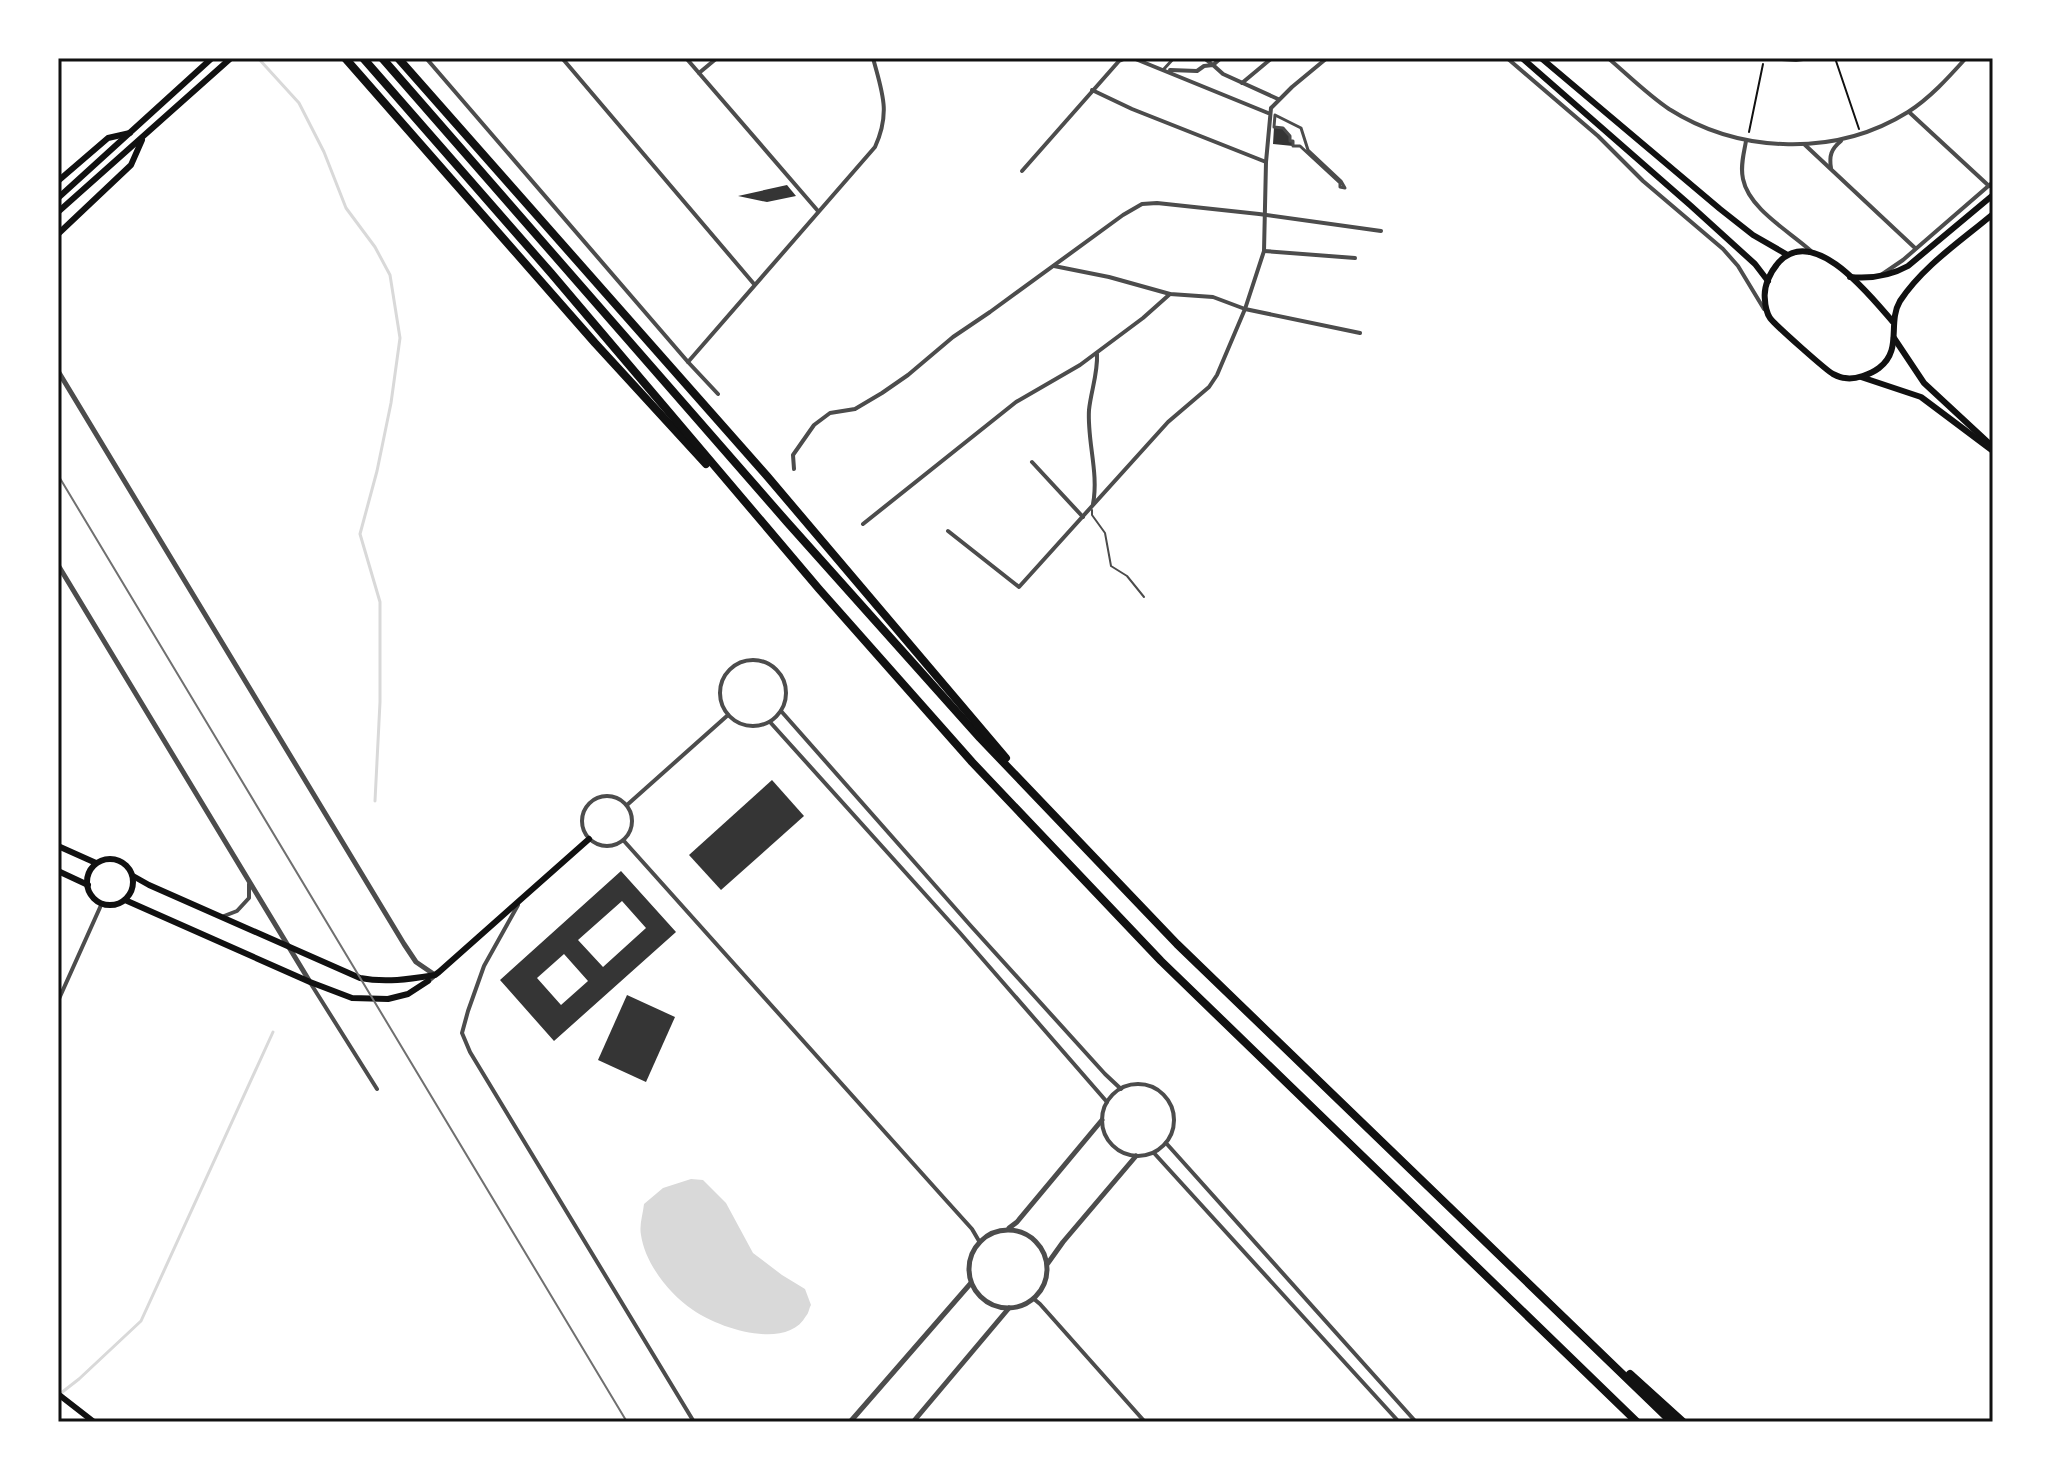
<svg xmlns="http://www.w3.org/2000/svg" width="2051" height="1480" font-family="Signika,sans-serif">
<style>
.water{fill:#d9d9d9}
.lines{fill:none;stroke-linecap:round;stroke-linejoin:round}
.stream{stroke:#d9d9d9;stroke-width:3}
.building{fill:#353535;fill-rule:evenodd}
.path{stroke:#111;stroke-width:2}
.service{stroke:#4c4c4c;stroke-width:2}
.pedestrian{stroke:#4c4c4c;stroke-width:3}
.minor{stroke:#4c4c4c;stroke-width:4}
.tertiary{stroke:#4c4c4c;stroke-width:5}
.secondary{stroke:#111;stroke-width:6}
.primary{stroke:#111;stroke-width:6}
.motorway{stroke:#111;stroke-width:8}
.tram{stroke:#707070;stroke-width:2}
.neatline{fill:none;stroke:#111;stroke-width:3}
</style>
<rect width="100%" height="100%" fill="#fff"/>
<path class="water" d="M691,1179L703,1180L726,1203L753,1253L782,1275L805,1289L811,1305C809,1308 809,1313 806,1316C787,1351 718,1328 693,1310C669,1294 645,1263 641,1235C639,1225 643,1214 644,1204L663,1188Z"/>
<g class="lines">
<g class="stream">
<path d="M258,58L299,103L324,152L346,208L375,247L390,275L400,338L391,403L377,471L360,534L380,602V702L375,801"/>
<path d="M61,1393L79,1379L141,1321L273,1032"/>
</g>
</g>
<g class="building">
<path d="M1274,127L1283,128L1290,136V141H1293V146L1273,144Z"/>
<path d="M787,185L796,196L767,202L738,196Z"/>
<path d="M772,780L804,816L721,890L689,855Z"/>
<path d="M621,871L676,932L554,1041L500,980ZM622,901L646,928L603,967L578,940ZM564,954L588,981L561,1005L537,978Z"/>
<path d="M627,995L675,1017L646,1082L598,1060Z"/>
</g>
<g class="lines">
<g class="path">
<path d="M1835,58L1859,129"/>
<path d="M1749,132L1763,64"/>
</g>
<path class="service" d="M1092,510V515L1105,533L1111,566L1127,576L1144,597"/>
<g class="pedestrian">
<path d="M1163,70L1174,58"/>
<path d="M1275,115L1301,128L1308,150L1341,181L1345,188L1340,187V183L1300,146H1293V141H1290V136L1283,128L1274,127Z"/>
</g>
<g class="minor">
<path d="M426,58L688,362L718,394"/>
<path d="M562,58L754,284"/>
<path d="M686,58L818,211"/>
<path d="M1133,58L1268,113"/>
<path d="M1204,58L1213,65L1221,58"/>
<path d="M1507,58L1598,136L1643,181L1723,249L1738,266L1764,309"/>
<path d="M1608,58C1628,75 1648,95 1669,109C1740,154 1836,157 1908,112C1930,98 1948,78 1966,58"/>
<path d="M1767,58L1796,60L1810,58"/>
<path d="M1991,58L1993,60"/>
<path d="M1170,70L1197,71L1204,66L1213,65L1223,74L1278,99"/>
<path d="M699,73L717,58"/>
<path d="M1242,83L1272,58"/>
<path d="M1092,90L1132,109L1266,162"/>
<path d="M1909,112L1989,186"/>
<path d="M1746,141C1744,153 1740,166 1743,179C1749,209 1789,231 1811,251"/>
<path d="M1804,144L1915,248"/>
<path d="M1831,168C1829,156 1831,149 1841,141"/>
<path d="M1022,171L1119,61L1126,58"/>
<path d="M1264,251L1355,258"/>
<path d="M1054,266L1109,277L1170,294L1213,297L1245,309L1360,333"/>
<path d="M1881,275L1903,260L1993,182"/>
<path d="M688,362L875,147C891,112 882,92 873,58"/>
<path d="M1032,462L1083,517"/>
<path d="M794,469L793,455L814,425L830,413L855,409L882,393L908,375L953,337L990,312L1123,215L1142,204L1157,203L1259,214L1381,231"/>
<path d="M1093,504C1099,473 1087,441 1089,410C1091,391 1098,373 1097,354"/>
<path d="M863,524L1016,402L1080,365L1143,318L1170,294"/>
<path d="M948,531L1019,587L1168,422L1209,387L1217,375L1245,309L1264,251L1266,162L1271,108L1292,87L1327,58"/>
<circle cx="753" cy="693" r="33"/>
<path d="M781,711L970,925L1105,1074L1121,1089"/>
<path d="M770,722L960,933L1107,1102"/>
<circle cx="607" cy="821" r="25"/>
<path d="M627,805L728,715"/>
<path d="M624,841L944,1198L972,1229L979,1241"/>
<path d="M518,905L484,966L468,1011L462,1033L470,1052L694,1422"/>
<path d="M224,916L237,911L249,898V884"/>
<path d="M311,984L377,1089"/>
<path d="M58,1001L102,903"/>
<circle cx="1138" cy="1120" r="36"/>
<path d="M1166,1143L1416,1422"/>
<path d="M1154,1153L1399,1422"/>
<path d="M1034,1299L1040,1304L1145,1422"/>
</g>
<g class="tertiary">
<path d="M58,371L404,944L416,962L435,975L428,981"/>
<path d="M58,565L310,982"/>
<path d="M1009,1228L1017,1222L1102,1120"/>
<circle cx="1008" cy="1269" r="39"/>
<path d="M1048,1263L1063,1242L1136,1156"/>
<path d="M850,1422L971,1283"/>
<path d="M913,1422L1009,1308"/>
</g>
<g class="secondary">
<path d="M1894,338L1924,383L1993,447"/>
<path d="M1861,377L1921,397L1993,451"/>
<path d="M58,846L96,863"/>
<circle cx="110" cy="882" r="23"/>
<path d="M58,871L88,885"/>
<path d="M133,876L149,885L360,978C386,983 410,979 435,975L439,972L589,839"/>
<path d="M125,900L310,982L352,998L388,999L408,994L428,981"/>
<path d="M58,1394L94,1422"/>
</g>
<g class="primary">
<path d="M1522,58L1690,205L1755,264L1768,281"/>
<path d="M1541,58L1720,209L1753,235L1786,254"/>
<path d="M58,181L108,138L130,133"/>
<path d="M58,198L212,58"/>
<path d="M58,212L231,58"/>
<path d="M58,234L131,165L142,140"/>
<path d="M1850,277C1871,279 1890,276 1908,266L1993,195"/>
<path d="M1893,322C1871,297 1815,224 1779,262C1770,272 1763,287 1765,300C1765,305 1767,314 1770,318C1774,324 1827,371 1833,374C1837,376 1841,378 1845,378C1855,380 1871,374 1879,368C1903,350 1887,323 1900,301C1923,266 1961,241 1993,214"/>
</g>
<g class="motorway">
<path d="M345,58L595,343L706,464"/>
<path d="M363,58L551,273L819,589L972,762L1161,961L1637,1422"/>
<path d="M382,58L787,522L980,738L1177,944L1672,1422"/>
<path d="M398,58L767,476L1006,758"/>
<path d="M1630,1374L1683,1422"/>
</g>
<path class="tram" d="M58,475L627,1422"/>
</g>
<rect width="2051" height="1480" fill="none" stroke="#ffffff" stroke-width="120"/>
<rect x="60" y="60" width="1931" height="1360" class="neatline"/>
</svg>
